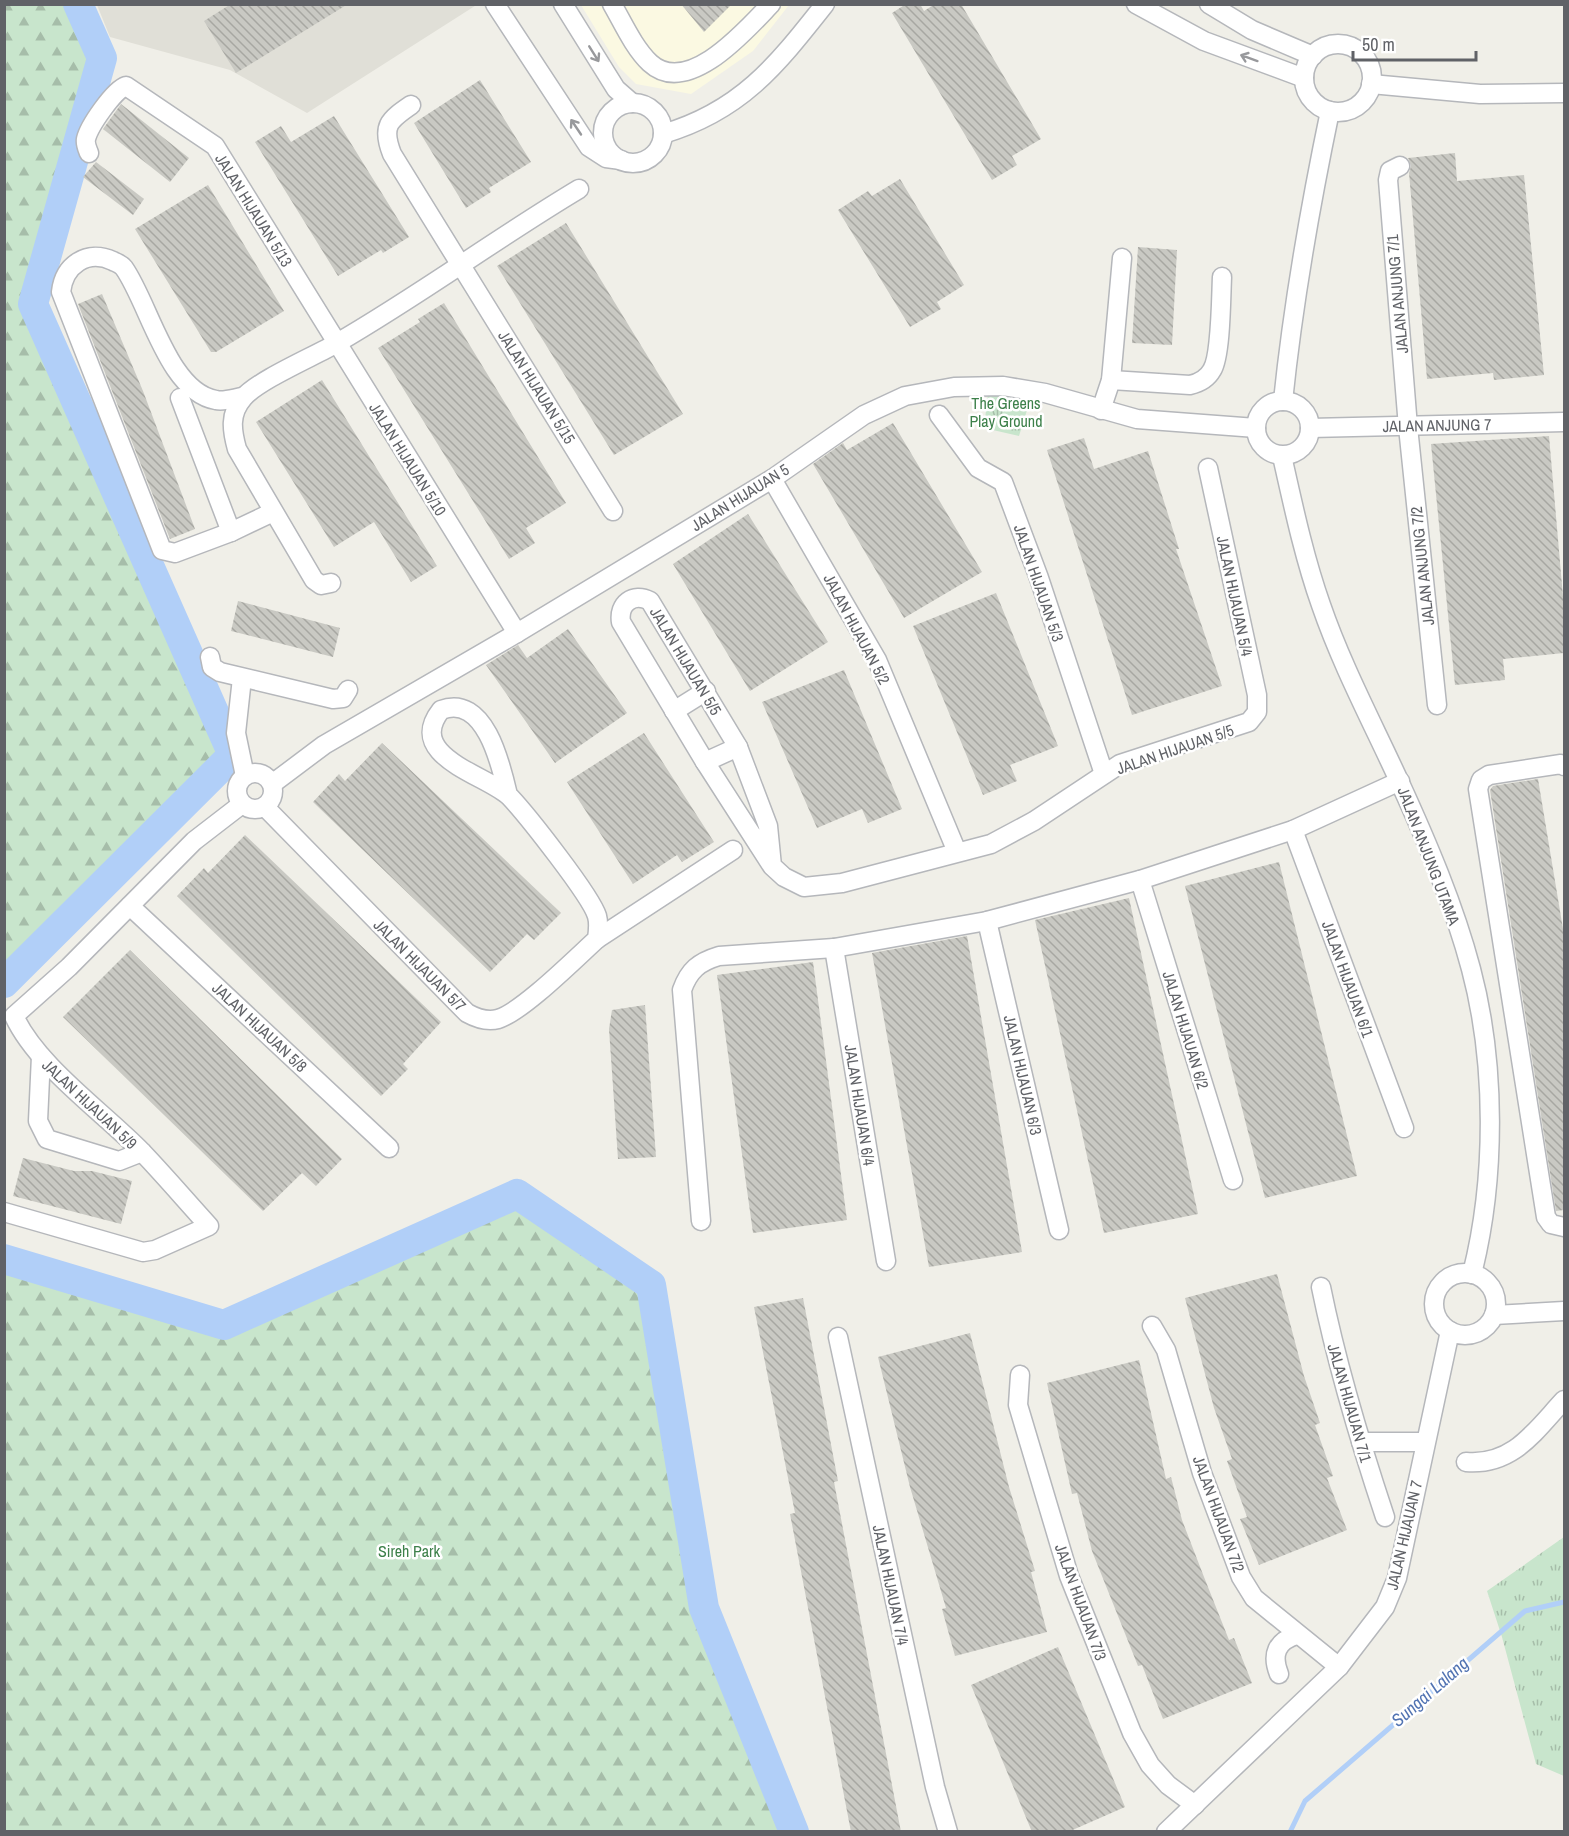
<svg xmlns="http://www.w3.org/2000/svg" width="1569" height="1836" font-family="'Archivo Narrow',sans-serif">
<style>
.commercial{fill:#fbf9e2}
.education{fill:#e0dfd7}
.grass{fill:url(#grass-tufts)}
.forest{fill:url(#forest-firs)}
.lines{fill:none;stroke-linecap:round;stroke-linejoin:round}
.stream{stroke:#b1cff8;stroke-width:5}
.river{stroke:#b1cff8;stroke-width:30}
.building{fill:url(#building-back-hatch)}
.street-casing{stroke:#b5b7bb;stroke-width:21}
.street{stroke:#fff;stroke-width:18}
.oneway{stroke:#98999c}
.labels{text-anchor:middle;stroke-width:5;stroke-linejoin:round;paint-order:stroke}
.street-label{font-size:16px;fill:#606267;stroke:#fff}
.park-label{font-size:16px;fill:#3d804a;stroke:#fff}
.water-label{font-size:18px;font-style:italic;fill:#5173b2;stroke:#fff}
</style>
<defs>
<pattern id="grass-tufts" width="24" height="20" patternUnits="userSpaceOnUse" patternTransform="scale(1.5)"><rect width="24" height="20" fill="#c8e5cc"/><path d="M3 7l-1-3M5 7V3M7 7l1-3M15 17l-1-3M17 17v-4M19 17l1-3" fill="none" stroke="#a6bda9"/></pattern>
<pattern id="forest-firs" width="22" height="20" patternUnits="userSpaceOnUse" patternTransform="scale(1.5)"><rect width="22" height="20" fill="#c8e5cc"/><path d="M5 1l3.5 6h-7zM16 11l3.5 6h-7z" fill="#a6bda9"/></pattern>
<pattern id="building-back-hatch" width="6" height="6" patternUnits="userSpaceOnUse" patternTransform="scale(1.5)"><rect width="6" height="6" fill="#c9c9c3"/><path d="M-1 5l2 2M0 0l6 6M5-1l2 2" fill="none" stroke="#a7a7a2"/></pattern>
</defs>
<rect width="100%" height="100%" fill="#f0efe8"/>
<path class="commercial" d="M581,5H789L753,51L691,94L636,84L619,67Z"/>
<path class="education" d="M478,4L307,113L230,70L110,37L97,5Z"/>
<g class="grass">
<path d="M1033,391L1019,436L984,428L988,394Z"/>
<path d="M1564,1537V1776L1536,1764L1502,1637L1487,1591Z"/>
</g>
<g class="forest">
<path d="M5,5H78L102,58L33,305L233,755L5,983Z"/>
<path d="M517,1194L651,1285L704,1608L794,1831H5V1259L224,1325Z"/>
</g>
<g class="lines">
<path class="stream" d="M1290,1832L1305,1801L1525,1611L1564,1602"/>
<g class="river">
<path d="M4,983L233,755L33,304L102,58L78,4"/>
<path d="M4,1259L224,1325L517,1194L651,1285L704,1608L794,1832"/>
</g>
</g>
<g class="building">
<path d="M231,4H348L236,73L204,21Z"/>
<path d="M681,4H732L704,32Z"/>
<path d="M906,4H920L924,11L935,4H961L1041,139L1012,156L1017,165L992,180L892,13Z"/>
<path d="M480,80L531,162L489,188L491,192L466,208L414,123Z"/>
<path d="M121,104L189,158L170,182L103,129Z"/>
<path d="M334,116L409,237L383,253L381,250L338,276L255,142L281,126L291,142Z"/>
<path d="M1455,153L1457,181L1524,175L1544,375L1494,380L1493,373L1427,379L1409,173L1411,166L1408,158Z"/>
<path d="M96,162L144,199L133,215L83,177Z"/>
<path d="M900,179L964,285L937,302L941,309L910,327L838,210L868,191L872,196Z"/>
<path d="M208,185L284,311L216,352H211L135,229Z"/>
<path d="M566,223L683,414L614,455L497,266Z"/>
<path d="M1138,247L1177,250L1172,345L1132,343Z"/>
<path d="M102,294L143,391L195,529L170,539L78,304Z"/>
<path d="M444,303L566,503L526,528L535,543L509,559L378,348L420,322L418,319Z"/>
<path d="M322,380L437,566L411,582L374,522L334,547L256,422Z"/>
<path d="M893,423L982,572L904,618L813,464L843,443L847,450Z"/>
<path d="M1549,436L1564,608V653L1503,659L1505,680L1455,685L1431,444Z"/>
<path d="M1084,438L1094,469L1148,451L1179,549H1176L1222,686L1132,715L1047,450Z"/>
<path d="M748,514L828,642L750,691L673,564Z"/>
<path d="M996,593L1058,746L1010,765L1017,781L983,795L913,626Z"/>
<path d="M238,601L340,628L333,657L231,631Z"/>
<path d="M568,629L627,713L555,763L486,665L518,645L527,658Z"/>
<path d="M844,670L902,809L868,823L862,809L817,828L762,702Z"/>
<path d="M644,733L714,842L682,862L677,855L633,884L567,782Z"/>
<path d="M382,743L561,913L534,940L527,934L490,972L313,802L339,774L345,781Z"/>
<path d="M1538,779L1564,935V1210L1556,1211L1490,790L1493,786Z"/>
<path d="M245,835L441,1022L403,1064L408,1069L381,1096L177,896L204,868L208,873Z"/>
<path d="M1279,862L1357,1176L1265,1198L1185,886Z"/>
<path d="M1129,898L1198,1214L1104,1233L1035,920Z"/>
<path d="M967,936L1022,1252L929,1267L872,953Z"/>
<path d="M130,950L342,1159L316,1186L302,1173L263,1211L63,1017Z"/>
<path d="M813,962L847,1220L753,1233L717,975Z"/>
<path d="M645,1005L656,1157L618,1159L609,1029L612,1010Z"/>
<path d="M23,1158L74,1171H92L132,1181L121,1224L13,1196Z"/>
<path d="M1277,1274L1304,1376L1320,1423L1315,1425L1333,1476L1327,1478L1347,1530L1259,1565L1240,1519L1247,1517L1227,1461L1232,1459L1214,1408L1185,1298Z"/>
<path d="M803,1298L838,1481L834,1482L901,1832H851L790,1514L795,1513L754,1307Z"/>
<path d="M970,1333L1009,1487L1035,1571L1031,1572L1047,1632L955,1656L942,1609L946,1608L910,1487L878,1357Z"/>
<path d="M1139,1360L1166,1479L1171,1477L1182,1520L1204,1577L1229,1640L1234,1638L1252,1683L1163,1719L1142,1665L1138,1666L1092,1551L1077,1493L1072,1494L1047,1383Z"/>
<path d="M1058,1647L1125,1807L1068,1832H1032L971,1685Z"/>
</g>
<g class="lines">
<defs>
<g id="street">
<path d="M495,4L589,147L606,158L621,160"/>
<path d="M563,4L616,89L632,103"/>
<path d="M612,4C623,23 634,48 650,63C688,98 747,29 771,4"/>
<path d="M1136,4L1204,41L1304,78"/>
<path d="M1209,4L1252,30L1313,56"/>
<circle cx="1338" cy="78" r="34"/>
<path d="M1371,84L1480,94L1564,93"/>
<circle cx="633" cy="133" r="30"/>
<path d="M411,105C389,120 381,126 392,154L613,511"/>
<path d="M663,134C741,111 776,66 825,4"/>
<path d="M89,153C87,148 85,144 86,139C89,126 114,90 126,86L215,146L517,633"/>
<path d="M1400,166L1390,171L1388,180L1408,427L1437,705"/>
<path d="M1111,380L1190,385C1199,383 1207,379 1212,370C1221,356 1221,297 1222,277"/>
<path d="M180,398L231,532L273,512"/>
<circle cx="1283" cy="428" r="27"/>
<path d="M1283,401C1293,304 1310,207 1330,111"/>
<path d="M1101,410L1111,380L1122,258"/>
<path d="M939,415L978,468L1003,482L1039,578L1104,774"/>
<path d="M1310,428L1564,422"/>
<path d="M1282,456C1293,505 1304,557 1321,605C1342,666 1373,724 1400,783C1427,842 1454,905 1471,969C1496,1063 1496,1179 1472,1274"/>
<path d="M772,479L877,660L957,852"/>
<path d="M231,532L175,553L162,550L61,292C64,265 87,249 113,261C117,263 121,264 124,268C149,303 168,392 216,400C224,402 235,398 243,397"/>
<path d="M331,583L321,585L314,580L237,449C232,431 229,414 243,398C258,380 315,356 337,343C420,295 497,238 579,189"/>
<path d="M210,657L212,667L220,672L333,699L343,698L348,690"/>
<path d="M242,678L236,733L245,776"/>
<path d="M674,711L706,691"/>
<path d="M705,762L738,747"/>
<path d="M1564,766L1561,764L1489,775L1481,780L1478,789L1546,1217L1551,1224L1564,1227"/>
<circle cx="255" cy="791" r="18"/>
<path d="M272,784L324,745L517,633L772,479L864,415L905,396L954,387L1003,386L1045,393L1137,419L1256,428"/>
<path d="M265,807L467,1013C476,1018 487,1022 498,1019C522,1012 576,958 597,939C598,932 599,923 597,916C591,896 527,815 510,797C488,775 404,757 441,710C485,693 501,765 508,795"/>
<path d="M1293,830L1404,1128"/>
<path d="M772,866L768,826L738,747L650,601C633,592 618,604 621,622L705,762L772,866L784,877L804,887L842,883L991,844L1034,821L1120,764L1249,722L1257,712V695L1208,468"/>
<path d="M1140,880L1233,1180"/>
<path d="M130,906L389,1148"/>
<path d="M987,921L1059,1230"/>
<path d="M597,939L733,850"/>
<path d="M834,948L886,1261"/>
<path d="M41,1056L38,1121L47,1139L119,1161L142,1152"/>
<path d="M4,1212L143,1252L155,1250L209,1226C187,1202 165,1176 142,1152C103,1112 37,1066 14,1016L69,967L194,841L242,804"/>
<path d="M701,1221L682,990C689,970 699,962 719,956L834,948L987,921L1140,880L1293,830L1400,781"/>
<circle cx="1465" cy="1304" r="31"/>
<path d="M1321,1287C1337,1366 1360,1442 1385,1517"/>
<path d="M1494,1315L1564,1311"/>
<path d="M1152,1326L1166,1350L1202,1473L1241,1577L1254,1598L1339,1667"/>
<path d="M838,1337L935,1787L948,1832"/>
<path d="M1020,1375L1018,1405L1069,1576L1132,1733L1150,1765L1168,1785L1195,1805"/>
<path d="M1361,1442H1425"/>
<path d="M1466,1462C1513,1466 1535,1431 1564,1400"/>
<path d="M1279,1674C1271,1654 1277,1641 1297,1635"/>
<path d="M1166,1832L1339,1667L1385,1607L1397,1578L1450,1331"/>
</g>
</defs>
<use href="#street" class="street-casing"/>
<use href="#street" class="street"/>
</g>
<defs><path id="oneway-shaft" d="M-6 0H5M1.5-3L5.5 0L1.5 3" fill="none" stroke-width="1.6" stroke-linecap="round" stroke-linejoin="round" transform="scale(1.5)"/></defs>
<g class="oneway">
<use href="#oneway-shaft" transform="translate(594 54) rotate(58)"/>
<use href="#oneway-shaft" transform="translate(1249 58) rotate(-160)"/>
<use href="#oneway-shaft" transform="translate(576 127) rotate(-124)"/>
</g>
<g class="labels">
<g class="street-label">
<text transform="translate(254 210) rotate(58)" y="6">JALAN HIJAUAN 5/13</text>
<text transform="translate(1397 294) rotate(-95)" y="6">JALAN ANJUNG 7/1</text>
<text transform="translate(537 387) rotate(58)" y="6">JALAN HIJAUAN 5/15</text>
<text transform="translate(1437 425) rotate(-1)" y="6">JALAN ANJUNG 7</text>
<text transform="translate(408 459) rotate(58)" y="6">JALAN HIJAUAN 5/10</text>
<text transform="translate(740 497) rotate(-32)" y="6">JALAN HIJAUAN 5</text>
<text transform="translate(1422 566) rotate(-96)" y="6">JALAN ANJUNG 7/2</text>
<text transform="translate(1039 583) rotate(71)" y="6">JALAN HIJAUAN 5/3</text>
<text transform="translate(1235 596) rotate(78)" y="6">JALAN HIJAUAN 5/4</text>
<text transform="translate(857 629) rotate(62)" y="6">JALAN HIJAUAN 5/2</text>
<text transform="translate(686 661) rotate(59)" y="6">JALAN HIJAUAN 5/5</text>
<text transform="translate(1175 749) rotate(-19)" y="6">JALAN HIJAUAN 5/5</text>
<text transform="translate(1429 856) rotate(69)" y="6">JALAN ANJUNG UTAMA</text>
<text transform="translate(420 965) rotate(45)" y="6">JALAN HIJAUAN 5/7</text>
<text transform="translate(1348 979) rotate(70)" y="6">JALAN HIJAUAN 6/1</text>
<text transform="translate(260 1027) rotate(43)" y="6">JALAN HIJAUAN 5/8</text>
<text transform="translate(1186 1030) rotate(73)" y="6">JALAN HIJAUAN 6/2</text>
<text transform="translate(1023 1075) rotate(77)" y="6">JALAN HIJAUAN 6/3</text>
<text transform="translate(90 1104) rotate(43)" y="6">JALAN HIJAUAN 5/9</text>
<text transform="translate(860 1105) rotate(81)" y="6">JALAN HIJAUAN 6/4</text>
<text transform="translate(1350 1403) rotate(74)" y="6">JALAN HIJAUAN 7/1</text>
<text transform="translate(1219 1514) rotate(70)" y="6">JALAN HIJAUAN 7/2</text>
<text transform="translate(1404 1535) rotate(-77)" y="6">JALAN HIJAUAN 7</text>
<text transform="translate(891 1585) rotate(78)" y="6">JALAN HIJAUAN 7/4</text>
<text transform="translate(1081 1602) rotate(70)" y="6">JALAN HIJAUAN 7/3</text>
</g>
<g class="park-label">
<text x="1006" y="409">The Greens<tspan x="1006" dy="18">Play Ground</tspan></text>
<text x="409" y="1557">Sireh Park</text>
</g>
<g class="water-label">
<text transform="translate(1430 1692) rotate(-41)" y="6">Sungai Lalang</text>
</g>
</g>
<rect width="1569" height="1836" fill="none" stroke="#606267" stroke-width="12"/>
<path d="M1353 51v9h123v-9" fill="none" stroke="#606267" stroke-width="3"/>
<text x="1362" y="51" font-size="18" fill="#606267" stroke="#ffffff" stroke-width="4.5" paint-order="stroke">50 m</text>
</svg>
